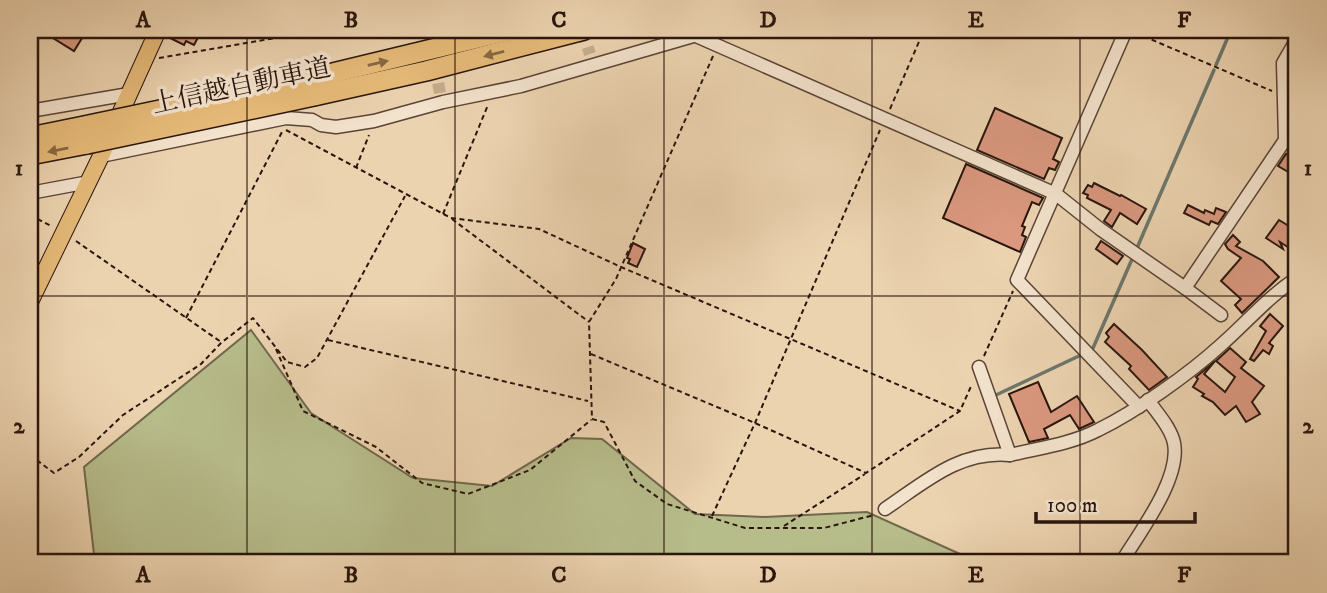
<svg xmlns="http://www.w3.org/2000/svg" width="1327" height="593" font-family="'IM FELL DW Pica','Noto Serif JP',serif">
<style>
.green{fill:#b7bc8b;stroke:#70684c;stroke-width:2}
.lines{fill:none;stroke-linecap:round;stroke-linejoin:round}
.stream{stroke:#6c776c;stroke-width:3.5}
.building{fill:#da987f;stroke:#29150d;stroke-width:2}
.minor-tunnel{stroke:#c5ad8f;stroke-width:12;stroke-dasharray:12 6;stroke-linecap:butt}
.minor-casing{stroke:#5a4436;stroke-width:15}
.major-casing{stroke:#29150d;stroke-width:18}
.highway-casing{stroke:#29150d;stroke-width:22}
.path{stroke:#29150d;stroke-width:2;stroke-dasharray:5 3.5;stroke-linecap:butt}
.minor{stroke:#f3e2cc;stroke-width:12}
.major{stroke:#e6ba78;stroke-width:16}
.highway{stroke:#e6ba78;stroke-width:19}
.highway-bridge-casing{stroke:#29150d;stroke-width:22;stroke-linecap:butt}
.highway-bridge{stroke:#e6ba78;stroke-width:19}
.oneway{fill:#886842}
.grid{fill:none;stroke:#29150d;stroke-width:2;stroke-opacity:0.55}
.labels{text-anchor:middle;stroke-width:7;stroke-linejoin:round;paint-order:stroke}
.street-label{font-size:26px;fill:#29150d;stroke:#f3e2cc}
.neatline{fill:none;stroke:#29150d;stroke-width:2.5}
.grid-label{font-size:23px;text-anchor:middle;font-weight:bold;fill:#29150d}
</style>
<rect width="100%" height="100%" fill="#ecd3b0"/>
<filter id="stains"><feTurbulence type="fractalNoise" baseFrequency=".00286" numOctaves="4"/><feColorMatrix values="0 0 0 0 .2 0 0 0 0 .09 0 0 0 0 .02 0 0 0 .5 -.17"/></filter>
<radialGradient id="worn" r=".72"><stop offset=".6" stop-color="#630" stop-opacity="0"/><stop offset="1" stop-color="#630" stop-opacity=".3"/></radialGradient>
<path class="green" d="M251,330L311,413L413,478L492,486L571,438L602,439L695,514L765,517L867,512L980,563H95L84,467Z"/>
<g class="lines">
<g class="stream">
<path d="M1216,65L1231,30"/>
<path d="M1137,248L1214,70"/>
<path d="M1093,348L1133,257"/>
<path d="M996,395L1081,355"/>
</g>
</g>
<g class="building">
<path d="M40,30H87L74,51Z"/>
<path d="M172,30H202L194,45L186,41L184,45L168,37Z"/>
<path d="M995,108L1062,138L1053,159L1059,162L1055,170L1049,168L1044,179L977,150Z"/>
<path d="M1297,152V177L1278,166L1286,154Z"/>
<path d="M966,164L1043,198L1039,205L1032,202L1022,226L1025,227L1022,235L1026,237L1020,252L943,218Z"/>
<path d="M1094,183L1120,196L1121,195L1146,209L1137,224L1120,213L1112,227L1104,221L1111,210L1087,198L1088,195L1083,193L1088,185L1092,187Z"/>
<path d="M1188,205L1204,213L1205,210L1214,214L1216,208L1226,212L1218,224L1211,221L1209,225L1184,213Z"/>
<path d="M1279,220L1297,231V253L1280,242L1283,249L1266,238Z"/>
<path d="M1233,235L1240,242L1236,246L1263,261L1279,277L1242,313L1235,305L1241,299L1221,281L1241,258L1228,249L1225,244Z"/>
<path d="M1101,241L1123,256L1117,264L1096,249Z"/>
<path d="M633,243L645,249L637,267L628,263L630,259L627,258Z"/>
<path d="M1270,314L1283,326L1269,343L1273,346L1269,354L1263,350L1254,361L1250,359L1266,331L1260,326Z"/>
<path d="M1114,324L1142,350L1167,377L1149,390L1129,369L1131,366L1105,342L1109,337L1106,333Z"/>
<path d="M1230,348L1246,362L1241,368L1264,386L1252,402L1260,414L1246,422L1236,406L1225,415L1213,402L1202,396L1204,394L1193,387L1198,379L1196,377L1215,361L1204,374L1225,392L1235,377L1216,361Z"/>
<path d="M1038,382L1051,412L1077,396L1094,422L1079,429L1070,415L1044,429L1048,438L1029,442L1009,394Z"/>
</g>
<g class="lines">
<g class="minor-tunnel">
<path d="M428,30L440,93"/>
<path d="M582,30L590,54"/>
</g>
<defs>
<g id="minor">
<path d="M1126,30L1017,280L1139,407"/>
<path d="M696,36L1056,194L1100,229L1185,288L1285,140L1283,63L1297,39"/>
<path d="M30,111L129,94"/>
<path d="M101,156L286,118L312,120L321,125L336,127L374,121L443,102L521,86L714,30"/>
<path d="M30,193L89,182"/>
<path d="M1185,288L1221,315"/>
<path d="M979,367L1010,455C1039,448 1071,444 1098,430C1137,411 1189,374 1221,345C1246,323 1269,296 1297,278"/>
<path d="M885,509C925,482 960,450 1010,455"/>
<path d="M1121,563C1139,533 1181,479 1174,443C1171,428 1157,413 1148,400"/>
</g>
<path id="major" d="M30,302L101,156L158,30"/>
<g id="highway">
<path d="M312,78L511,30"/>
<path d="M314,96L426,71L584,30"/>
<path d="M30,137L84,126"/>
<path d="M30,155L87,144"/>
</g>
</defs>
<use href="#minor" class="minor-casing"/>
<use href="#major" class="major-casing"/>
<use href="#highway" class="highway-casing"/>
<g class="path">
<path d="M1136,33L1272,91"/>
<path d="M713,56L616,279L589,322L592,419L604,422L635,481L667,504L745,528H824L874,515"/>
<path d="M159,58L322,30"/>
<path d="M890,109L924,30"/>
<path d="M286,130L451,218L539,229L621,267L960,411"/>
<path d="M356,168L369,135"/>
<path d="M443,214L488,105"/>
<path d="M30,215L51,226"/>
<path d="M452,219L589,322"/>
<path d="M76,241L221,342"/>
<path d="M186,318L283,130"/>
<path d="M328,340L588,401"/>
<path d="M276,349L303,411L376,447L422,483L468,494L530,470L591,420"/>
<path d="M591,354L755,423L866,473L960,411L972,384"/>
<path d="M984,356L1013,291"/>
<path d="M30,455L54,473L79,457L123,415L201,364L221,343L253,318L287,362L305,367L317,358L405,196"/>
<path d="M712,516L755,423L880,130"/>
<path d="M784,526L865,474"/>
</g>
<use href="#minor" class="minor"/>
<use href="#major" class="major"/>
<use href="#highway" class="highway"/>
<defs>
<g id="highway-bridge">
<path d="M84,126L312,78"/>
<path d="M87,144L314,96"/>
</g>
</defs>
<use href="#highway-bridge" class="highway-bridge-casing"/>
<use href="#highway-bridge" class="highway-bridge"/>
</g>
<defs><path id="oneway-solid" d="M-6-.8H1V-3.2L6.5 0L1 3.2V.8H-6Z" transform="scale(1.75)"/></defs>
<g class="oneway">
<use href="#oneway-solid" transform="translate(494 54) rotate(166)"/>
<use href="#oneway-solid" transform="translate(378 63) rotate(-13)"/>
<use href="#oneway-solid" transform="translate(58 150) rotate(169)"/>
</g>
<path class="grid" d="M247,30V563M455,30V563M664,30V563M872,30V563M1080,30V563M30,296H1297"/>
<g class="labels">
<g class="street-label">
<text transform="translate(241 85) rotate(-12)" y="9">上信越自動車道</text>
</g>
</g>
<rect width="1327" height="593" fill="none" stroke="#ecd3b0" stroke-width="77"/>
<path d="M1036 512v10h159v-10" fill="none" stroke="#29150d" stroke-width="3.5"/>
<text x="1047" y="512" font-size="21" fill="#29150d" stroke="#f3e2cc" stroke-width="5" paint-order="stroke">100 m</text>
<rect x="38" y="38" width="1250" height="516" class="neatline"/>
<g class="grid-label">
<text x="143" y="27">A</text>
<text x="351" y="27">B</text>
<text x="559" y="27">C</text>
<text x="768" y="27">D</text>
<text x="976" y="27">E</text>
<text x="1184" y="27">F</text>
<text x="19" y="175">1</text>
<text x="1308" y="175">1</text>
<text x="19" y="433">2</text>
<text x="1308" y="433">2</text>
<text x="143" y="582">A</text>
<text x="351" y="582">B</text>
<text x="559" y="582">C</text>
<text x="768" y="582">D</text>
<text x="976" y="582">E</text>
<text x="1184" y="582">F</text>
</g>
<rect width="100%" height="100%" filter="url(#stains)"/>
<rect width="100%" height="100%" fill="url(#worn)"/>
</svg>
